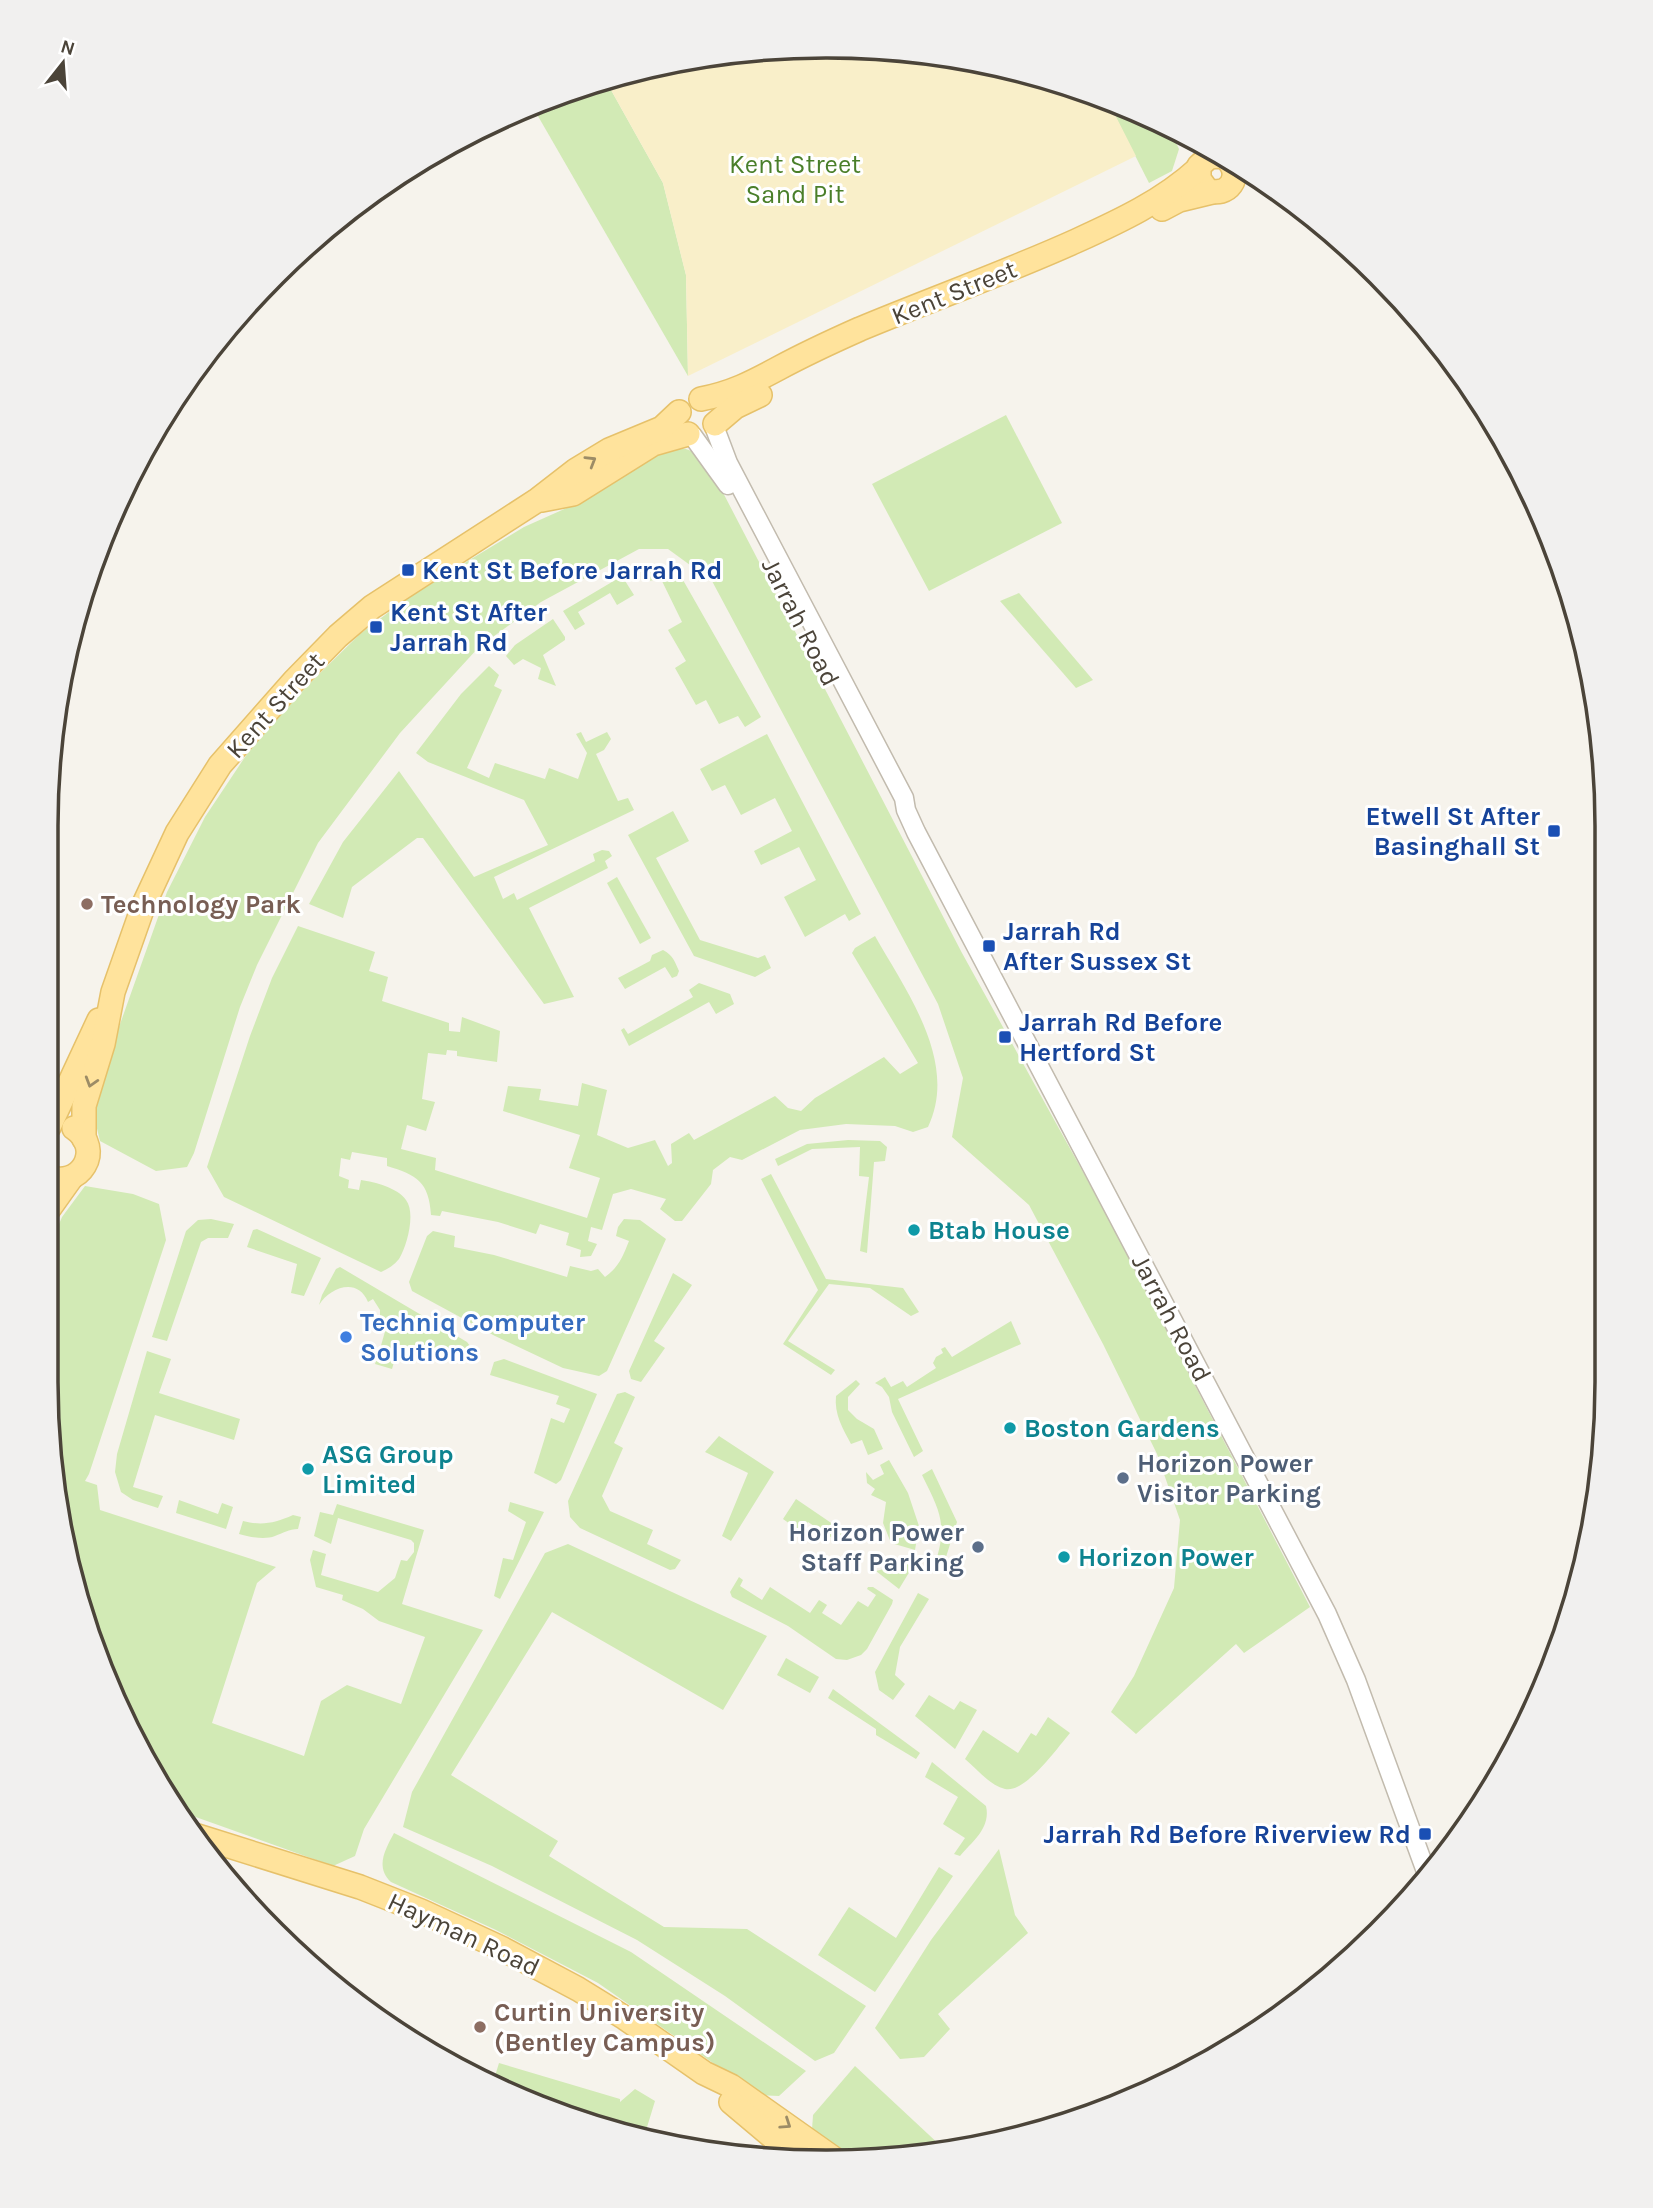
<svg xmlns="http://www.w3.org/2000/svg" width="1653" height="2208" font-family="Karla,sans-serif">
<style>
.green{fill:#d2eab5}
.sand{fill:#f9efc9}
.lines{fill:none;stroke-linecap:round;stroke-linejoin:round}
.minor-casing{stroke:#c2bbae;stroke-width:21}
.major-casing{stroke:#e6c16a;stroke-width:26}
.minor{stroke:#fff;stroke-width:18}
.major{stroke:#ffe39c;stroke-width:23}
.oneway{stroke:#9c8c66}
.transit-dot{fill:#1a4fb4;stroke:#fff;stroke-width:2.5}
.education-dot{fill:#8d6e63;stroke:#fff;stroke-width:2.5}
.culture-dot{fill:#0f9aa8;stroke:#fff;stroke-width:2.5}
.shop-dot{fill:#3f7fe0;stroke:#fff;stroke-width:2.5}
.service-dot{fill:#5c6f8a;stroke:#fff;stroke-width:2.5}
.labels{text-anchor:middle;stroke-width:6;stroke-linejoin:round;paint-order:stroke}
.park-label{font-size:26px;fill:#4a7f2a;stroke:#fff}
.street-label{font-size:26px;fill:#4b4439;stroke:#fff}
.transit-label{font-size:26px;font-weight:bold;fill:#164399;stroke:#fff;text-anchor:start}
.education-label{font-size:26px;font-weight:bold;fill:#785e54;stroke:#fff;text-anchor:start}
.culture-label{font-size:26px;font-weight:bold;fill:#0d838f;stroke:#fff;text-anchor:start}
.shop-label{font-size:26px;font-weight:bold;fill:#366cbe;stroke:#fff;text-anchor:start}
.service-label{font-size:26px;font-weight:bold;fill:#4e5e75;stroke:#fff;text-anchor:start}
.rim{fill:none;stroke:#4b4439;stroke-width:3.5}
</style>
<rect width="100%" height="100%" fill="#f6f3ec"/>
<g class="green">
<path d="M606,81L663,183L686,275L688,376L531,104Z"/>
<path d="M1107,100L1125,105L1169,128L1179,149L1172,171L1149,183Z"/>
<path d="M1006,415L1062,523L929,591L872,484Z"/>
<path d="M672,448L686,449L704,456L962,953L1104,1210L1310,1607L1244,1653L1236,1644L1136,1734L1111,1712L1134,1676L1174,1588L1180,1520L1157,1454L1103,1344L1029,1205L952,1137L963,1078L938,1004L712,581L668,549H639L541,602L479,647L400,733L318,843L257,965L240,1007L194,1153L187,1167L156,1171L100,1141L94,1116L98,1099L119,1027L167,892L205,817L251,748L307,686L360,634L410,596L524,527L580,502L622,478L654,454Z"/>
<path d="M658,565L679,573L761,717L745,727L738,716L719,724L706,700L696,705L675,668L686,661L668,630L682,622L661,579L648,581L640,568Z"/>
<path d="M622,576L634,595L617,605L610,593L578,612L585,624L575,630L563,611Z"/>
<path d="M1019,593L1093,680L1076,688L1000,601Z"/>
<path d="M553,619L565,637V640L543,655L556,686L538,679L541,668L523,659L514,665L506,656L515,645Z"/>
<path d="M489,666L499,675L494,686L502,690L467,768L489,778L495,763L545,779L549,768L578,779L587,753L576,734L581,732L586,742L607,732L611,739L604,750L596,754L618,801L628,798L634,810L494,877L503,899L514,893L517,900L595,861L593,854L602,850L609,851L612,856L605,861L608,868L529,908L574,997L544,1004L423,838H417L352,887L343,918L309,904L343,842L399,771L474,877L548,845L524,800L428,762L416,753L461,694Z"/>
<path d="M767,734L861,914L849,921L845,914L805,937L784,897L816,880L799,847L761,865L754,851L792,831L775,798L741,815L725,785L712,791L700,769Z"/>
<path d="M673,811L689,841L656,858L700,940L758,958L765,955L771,968L755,977L694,956L628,835Z"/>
<path d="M617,877L651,938L640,944L607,883Z"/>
<path d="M298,926L375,952L369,971L388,977L382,1001L449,1023V1031L460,1032L462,1017L500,1031L497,1062L457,1056V1051L447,1050L446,1055L428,1053L422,1099L435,1102L426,1131L407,1125L401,1149L436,1158L435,1170L587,1218L600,1178L569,1168L580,1135L503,1111L508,1086L541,1089L539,1100L578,1106L582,1083L607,1090L597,1135L628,1148L655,1140L668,1166L672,1163L671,1144L689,1133L694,1140L775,1096L788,1108L801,1111L815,1098L884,1057L900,1074L918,1063L852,953L855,948L875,936C906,991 959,1062 928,1127L913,1132L895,1126L846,1124L800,1130L742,1160L730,1157L713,1170L711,1184L682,1221H675L660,1209L666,1199L631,1189L613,1194L602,1230L591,1227L588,1241L597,1244L591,1256L580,1257L581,1250L566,1245L569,1233L540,1224L536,1234L498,1222L442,1211L440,1216L431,1215C429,1182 417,1175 387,1166V1158L352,1152L350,1160L341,1158L339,1176L349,1180L348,1188L359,1190L361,1180C375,1182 398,1188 406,1200C416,1213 407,1246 399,1259C394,1265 388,1269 381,1272L224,1197L207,1167L250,1036L272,978Z"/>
<path d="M663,950C673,955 675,962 679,971L677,976L672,978L665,967L625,989L618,978L650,961L652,955Z"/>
<path d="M699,983L730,994L734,1004L716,1014L709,1002L629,1046L621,1030L624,1028L628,1034L693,997L689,990Z"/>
<path d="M848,1140L880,1141L887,1147L885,1161L874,1162L867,1253L860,1251L869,1177L859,1176L860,1147L812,1149L778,1166L775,1159L807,1144Z"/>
<path d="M771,1174L826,1279L903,1288L919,1312L911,1316L870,1288L829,1284L788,1341L835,1370L831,1375L783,1344L818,1290L761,1179Z"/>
<path d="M85,1186L133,1194L159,1204L166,1240L89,1474L85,1481L97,1485L100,1510L276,1567L257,1583L212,1723L304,1756L321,1701L347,1685L401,1704L425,1637L379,1621L363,1609L342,1600L343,1595L316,1587L310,1560L313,1550L326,1554L321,1575L378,1592L395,1578L401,1560L407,1561L414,1552V1543L411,1540L338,1518L331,1544L314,1536L320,1512L333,1515L337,1504L424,1530L402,1604L483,1630L364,1829L355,1856L333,1866L176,1810L150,1772L72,1584L46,1382V1255L62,1217Z"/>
<path d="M211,1219L234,1224L228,1238H208L201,1242L167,1341L152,1337L186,1231L198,1220Z"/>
<path d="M624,1219L640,1220L666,1239L607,1371L599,1376L563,1368L495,1336L412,1291L409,1282L427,1236L433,1231L455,1236L454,1247L494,1255L567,1277L570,1266L591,1271L598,1269L605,1277C619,1267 623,1256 629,1241L616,1236L618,1227Z"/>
<path d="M257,1229L321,1258L304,1296L291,1293L297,1264L247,1247L253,1230Z"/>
<path d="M340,1267L467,1342L470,1346L467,1359L432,1347L429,1354L399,1345L392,1369L375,1364L376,1361L381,1363L385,1351L380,1349L388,1321L380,1319V1310L373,1299L368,1302C358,1277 330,1287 319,1305L322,1295L336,1269Z"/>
<path d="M673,1273L692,1285L654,1341L665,1348L641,1382L631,1379L629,1371Z"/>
<path d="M1011,1321L1021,1344L898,1399L923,1451L914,1457L892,1412L889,1397L882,1387L875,1383L885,1377L891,1387L903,1381L907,1387L936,1368L933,1363L936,1357L943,1353L941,1349L945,1347L952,1357Z"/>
<path d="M147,1351L171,1359L159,1393L240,1419L234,1440L155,1415L133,1487L163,1496L158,1508L133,1500L121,1492L115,1472L117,1454Z"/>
<path d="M504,1359L597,1394L561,1480L556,1484L534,1473L551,1418L564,1423L570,1409L556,1404L559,1396L490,1375L494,1362Z"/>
<path d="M856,1380L860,1384L848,1397V1410L857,1419L874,1429L883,1449L868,1455L862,1440L851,1444C843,1429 834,1414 836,1396Z"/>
<path d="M625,1392L635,1397L614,1443L623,1448L602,1496L610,1511L653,1530L647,1544L681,1560L675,1569L670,1570L580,1528L570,1517L568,1501L617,1394Z"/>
<path d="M719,1436L774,1472L731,1541L722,1536L748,1473L705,1452Z"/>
<path d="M889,1460L908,1493L919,1526L915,1550L891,1543L883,1523L886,1502L871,1495L875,1489L867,1483L866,1472L873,1480L884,1474L880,1465Z"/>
<path d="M932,1469L957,1522L941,1573H932C948,1527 943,1517 922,1475Z"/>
<path d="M796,1499L843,1531L837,1541L808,1522L800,1531L783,1519Z"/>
<path d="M179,1500L218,1514L222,1503L233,1507L226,1529L176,1513Z"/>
<path d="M510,1502L544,1512L500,1599L494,1596L503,1558L513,1560L526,1522L508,1511Z"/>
<path d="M293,1515L301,1517L298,1529C289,1529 283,1533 275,1536C265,1540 249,1537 239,1534L243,1521C262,1526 275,1523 293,1515Z"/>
<path d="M568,1544L767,1636L723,1710L552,1612L451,1775L558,1841L549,1856L664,1927L747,1929L866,2006L834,2053L815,2061L725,1996L637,1940L492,1866L403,1827L412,1792L545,1553Z"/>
<path d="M879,1556L888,1562L892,1560L913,1566L899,1589L876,1571L884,1569L882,1561L874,1562Z"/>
<path d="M739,1577L743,1580L740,1586L762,1600L770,1587L810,1613L819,1600L827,1605L822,1613L841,1625L858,1601L868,1607L876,1595L867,1589L868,1587H873L893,1600L892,1604L867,1649L861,1655L847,1660L836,1659L788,1626L732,1597L730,1592Z"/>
<path d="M918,1593L929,1599L900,1647L895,1675L905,1684L893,1700L879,1690L875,1672Z"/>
<path d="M786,1658L819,1677L810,1693L777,1675Z"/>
<path d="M833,1689L920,1753L916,1759L876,1735V1729L828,1698Z"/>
<path d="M929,1695L954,1710L960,1701L977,1710L955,1749L915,1716Z"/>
<path d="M1048,1717L1070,1733C1058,1747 1025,1794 1005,1789C989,1785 977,1769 965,1759L983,1730L1018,1753L1031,1733L1036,1736Z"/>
<path d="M932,1762L986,1806C991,1828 973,1841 960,1856L954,1854L965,1838L943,1824L958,1797L925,1777Z"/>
<path d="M394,1833L631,1952L806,2071L779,2096L759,2095L598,1983L496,1930L391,1882C375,1867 385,1850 394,1833Z"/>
<path d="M999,1849L1015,1915L1028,1933L938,2014L950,2029L924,2057L900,2059L875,2028L931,1940Z"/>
<path d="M939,1867L953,1876L875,1992L818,1955L849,1907L896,1938Z"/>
<path d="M499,2063L620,2099V2102L635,2089L655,2101L644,2137L492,2086Z"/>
<path d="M855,2066L943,2148L878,2161L849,2159L812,2130L813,2115Z"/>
</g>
<path class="sand" d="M826,46L978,60L1107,99L1136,156L688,376L686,275L663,183L606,81L674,61Z"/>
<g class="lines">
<defs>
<g id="minor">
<path d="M714,426L728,463L904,798L906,810L916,832L1327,1614L1356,1680L1428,1877"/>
<path d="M692,435L728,485"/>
</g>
<g id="major">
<path d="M1221,156L1209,157L1199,166V179L1207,190C1228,198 1243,177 1228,160"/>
<path d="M1162,209L1179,200L1212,192"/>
<path d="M701,399C732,393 751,383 779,368C805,354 833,341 860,329C932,299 1005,273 1076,241C1120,221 1163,201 1199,168"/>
<path d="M715,424L735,407L760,395"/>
<path d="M542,500L573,494L653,444L688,434"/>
<path d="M49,1127L99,1020"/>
<path d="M84,1139V1106L103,1044L113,992L144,904L177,833L220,765L294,681L338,636L372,607L536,501L576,470L609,450L662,428L679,412"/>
<path d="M46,1176C80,1191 105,1149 74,1128"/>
<path d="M46,1213L71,1178"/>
<path d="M191,1834L360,1887L421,1911L501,1948L578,1989L625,2018L704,2073L731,2086L833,2158"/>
<path d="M731,2102L794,2155"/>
</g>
</defs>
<use href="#minor" class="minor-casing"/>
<use href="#major" class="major-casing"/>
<use href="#minor" class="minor"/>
<use href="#major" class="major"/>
</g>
<defs><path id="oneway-chevron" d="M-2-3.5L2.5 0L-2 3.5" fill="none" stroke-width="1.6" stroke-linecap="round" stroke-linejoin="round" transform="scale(1.75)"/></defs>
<g class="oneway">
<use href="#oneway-chevron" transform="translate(591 461) rotate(-31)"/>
<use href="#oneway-chevron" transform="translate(91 1082) rotate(107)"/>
<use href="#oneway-chevron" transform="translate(786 2124) rotate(34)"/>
</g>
<g class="transit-dot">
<rect x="401" y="563" width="14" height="14" rx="3.5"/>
<rect x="369" y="620" width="14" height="14" rx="3.5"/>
<rect x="1547" y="824" width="14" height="14" rx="3.5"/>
<rect x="982" y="939" width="14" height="14" rx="3.5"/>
<rect x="998" y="1030" width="14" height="14" rx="3.5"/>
<rect x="1418" y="1827" width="14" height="14" rx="3.5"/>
</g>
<g class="education-dot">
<circle cx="87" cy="904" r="7"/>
<circle cx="480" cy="2027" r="7"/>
</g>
<g class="culture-dot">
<circle cx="914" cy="1230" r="7"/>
<circle cx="1010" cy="1428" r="7"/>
<circle cx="308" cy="1469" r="7"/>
<circle cx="1064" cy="1557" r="7"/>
</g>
<circle class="shop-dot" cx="346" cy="1337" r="7"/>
<g class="service-dot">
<circle cx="1123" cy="1478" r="7"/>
<circle cx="978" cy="1547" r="7"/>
</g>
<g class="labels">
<g class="park-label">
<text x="795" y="173">Kent Street<tspan x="795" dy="30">Sand Pit</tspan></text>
</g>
<g class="street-label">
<text transform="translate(954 292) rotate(-22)" y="9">Kent Street</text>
<text transform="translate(801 622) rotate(63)" y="9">Jarrah Road</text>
<text transform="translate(275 705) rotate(-48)" y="9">Kent Street</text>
<text transform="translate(1172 1318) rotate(62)" y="9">Jarrah Road</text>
<text transform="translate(464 1934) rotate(25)" y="9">Hayman Road</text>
</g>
<g class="transit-label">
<text x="422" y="579">Kent St Before Jarrah Rd</text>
<text x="390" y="621">Kent St After<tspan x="390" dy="30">Jarrah Rd</tspan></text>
<text x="1540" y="825" text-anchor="end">Etwell St After<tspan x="1540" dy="30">Basinghall St</tspan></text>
<text x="1003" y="940">Jarrah Rd<tspan x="1003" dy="30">After Sussex St</tspan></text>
<text x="1019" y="1031">Jarrah Rd Before<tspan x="1019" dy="30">Hertford St</tspan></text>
<text x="1411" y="1843" text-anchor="end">Jarrah Rd Before Riverview Rd</text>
</g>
<g class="education-label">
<text x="101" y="913">Technology Park</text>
<text x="494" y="2021">Curtin University<tspan x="494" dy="30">(Bentley Campus)</tspan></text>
</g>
<g class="culture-label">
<text x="928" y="1239">Btab House</text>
<text x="1024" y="1437">Boston Gardens</text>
<text x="322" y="1463">ASG Group<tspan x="322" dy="30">Limited</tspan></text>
<text x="1078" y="1566">Horizon Power</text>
</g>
<g class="shop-label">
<text x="360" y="1331">Techniq Computer<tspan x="360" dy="30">Solutions</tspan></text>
</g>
<g class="service-label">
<text x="1137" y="1472">Horizon Power<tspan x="1137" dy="30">Visitor Parking</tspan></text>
<text x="964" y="1541" text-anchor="end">Horizon Power<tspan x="964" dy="30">Staff Parking</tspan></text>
</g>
</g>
<path d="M0 0H1653V2208H0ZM826 58H827A768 768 0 0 1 1595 826V1382A768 768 0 0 1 827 2150H826A768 768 0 0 1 58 1382V826A768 768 0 0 1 826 58Z" fill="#f1f0ef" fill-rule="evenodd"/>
<path class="rim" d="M826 58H827A768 768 0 0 1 1595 826V1382A768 768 0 0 1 827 2150H826A768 768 0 0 1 58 1382V826A768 768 0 0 1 826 58Z"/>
<g transform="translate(63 63) rotate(17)" stroke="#ffffff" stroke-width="5" paint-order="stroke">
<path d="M0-5L12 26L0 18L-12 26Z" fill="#4b4439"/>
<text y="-10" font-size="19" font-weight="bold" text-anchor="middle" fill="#4b4439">N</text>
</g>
</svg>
